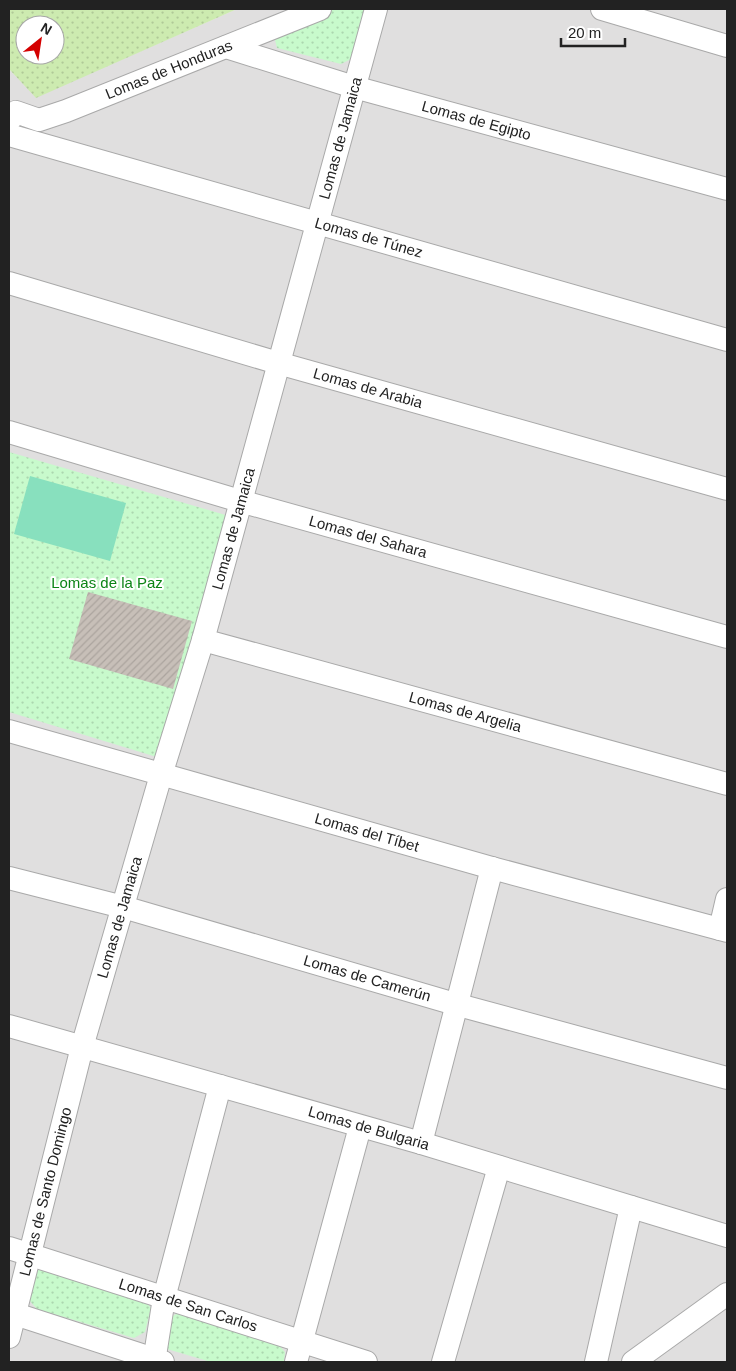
<svg xmlns="http://www.w3.org/2000/svg" width="736" height="1371" font-family="Helvetica,sans-serif">
<style>
.residential{fill:#e0dfdf}
.grass{fill:url(#grass-dots);fill-rule:evenodd}
.park{fill:url(#park-dots)}
.pitch{fill:#88e0be}
.building{fill:url(#building-hatch)}
.lines{fill:none;stroke-linecap:round;stroke-linejoin:round}
.minor-casing{stroke:#a9a9a9;stroke-width:24}
.minor{stroke:#fff;stroke-width:22}
.labels{text-anchor:middle;stroke-width:4;stroke-linejoin:round;paint-order:stroke}
.street-label{font-size:15px;fill:#222;stroke:#fff}
.park-label{font-size:15px;fill:#0c8416;stroke:#fff}
</style>
<defs>
<pattern id="grass-dots" width="8" height="8" patternUnits="userSpaceOnUse" patternTransform="scale(1.25)"><rect width="8" height="8" fill="#cdebb0"/><path d="M2 2h.1M6 6h.1" fill="none" stroke="#b0c997" stroke-width="1.8" stroke-linecap="round"/></pattern>
<pattern id="park-dots" width="8" height="8" patternUnits="userSpaceOnUse" patternTransform="scale(1.25)"><rect width="8" height="8" fill="#c8facc"/><path d="M2 2h.1M6 6h.1" fill="none" stroke="#acd6af" stroke-width="1.8" stroke-linecap="round"/></pattern>
<pattern id="building-hatch" width="6" height="6" patternUnits="userSpaceOnUse" patternTransform="scale(1.25)"><rect width="6" height="6" fill="#c7bfb8"/><path d="M-1 1l2-2M0 6l6-6M5 7l2-2" fill="none" stroke="#aba49e"/></pattern>
</defs>
<rect width="100%" height="100%" fill="#f2efe9"/>
<path class="residential" d="M237,9H727V1362H9V69L36,97Z"/>
<path class="grass" d="M9,9H237L36,98L9,69ZM25,25H55V55H25Z"/>
<g class="park">
<path d="M328,9H368L357,56L341,64L277,48L273,32Z"/>
<path d="M9,452L229,516L160,758L9,712Z"/>
<path d="M39,1267L146,1302L151,1308L145,1332L134,1338L37,1309L28,1299L35,1272Z"/>
<path d="M180,1312L278,1344L285,1352L284,1362H211L167,1349L171,1317Z"/>
</g>
<path class="pitch" d="M30,476L126,503L110,561L14,534Z"/>
<path class="building" d="M88,592L192,621L173,689L69,659Z"/>
<g class="lines">
<defs>
<g id="minor">
<path d="M602,9L727,46"/>
<path id="s1" d="M226,47L354,87L727,189"/>
<path id="s2" d="M9,121L16,112L39,120L66,111L320,9"/>
<path id="s3" d="M9,135L727,340"/>
<path id="s4" d="M9,283L278,363L727,489"/>
<path id="s5" d="M9,432L240,501L727,637"/>
<path id="s6" d="M203,640L727,784"/>
<path id="s7" d="M9,731L492,868L727,931"/>
<path id="s8" d="M9,878L123,907L455,1004L727,1078"/>
<path d="M720,929L727,899"/>
<path id="s9" d="M9,1026L421,1143L727,1236"/>
<path d="M421,1143L492,868"/>
<path id="s10" d="M9,1248L366,1362"/>
<path d="M9,1312L163,1362"/>
<path id="s11" d="M9,1337L82,1047L161,775L203,640L376,9"/>
<path d="M154,1362L164,1298L220,1086"/>
<path d="M296,1362L360,1127"/>
<path d="M443,1362L499,1167"/>
<path d="M596,1362L631,1207"/>
<path d="M633,1362L727,1294"/>
</g>
</defs>
<use href="#minor" class="minor-casing"/>
<use href="#minor" class="minor"/>
</g>
<g class="labels">
<g class="street-label">
<text dy="5" stroke="none"><textPath href="#s2" startOffset="175">Lomas de Honduras</textPath></text>
<text dy="5" stroke="none"><textPath href="#s1" startOffset="261">Lomas de Egipto</textPath></text>
<text dy="5" stroke="none"><textPath href="#s11" startOffset="1244">Lomas de Jamaica</textPath></text>
<text dy="5" stroke="none"><textPath href="#s3" startOffset="374">Lomas de Túnez</textPath></text>
<text dy="5" stroke="none"><textPath href="#s4" startOffset="374">Lomas de Arabia</textPath></text>
<text dy="5" stroke="none"><textPath href="#s11" startOffset="839">Lomas de Jamaica</textPath></text>
<text dy="5" stroke="none"><textPath href="#s5" startOffset="374">Lomas del Sahara</textPath></text>
<text dy="5" stroke="none"><textPath href="#s6" startOffset="272">Lomas de Argelia</textPath></text>
<text dy="5" stroke="none"><textPath href="#s7" startOffset="372">Lomas del Tíbet</textPath></text>
<text dy="5" stroke="none"><textPath href="#s11" startOffset="434">Lomas de Jamaica</textPath></text>
<text dy="5" stroke="none"><textPath href="#s8" startOffset="372">Lomas de Camerún</textPath></text>
<text dy="5" stroke="none"><textPath href="#s9" startOffset="374">Lomas de Bulgaria</textPath></text>
<text dy="5" stroke="none"><textPath href="#s11" startOffset="150">Lomas de Santo Domingo</textPath></text>
<text dy="5" stroke="none"><textPath href="#s10" startOffset="188">Lomas de San Carlos</textPath></text>
</g>
<g class="park-label">
<text x="107" y="588">Lomas de la Paz</text>
</g>
</g>
<rect width="736" height="1371" fill="none" stroke="#222222" stroke-width="20"/>
<g transform="translate(40 40) rotate(30)"><circle r="24" fill="#ffffff" stroke="#a7a7a7"/>
<path d="M0-4L9 19L0 12L-9 19Z" fill="#d40000"/>
<text y="-8" font-size="14" font-weight="bold" text-anchor="middle" fill="#222222">N</text>
</g>
<path d="M561 38v8h64v-8" fill="none" stroke="#222222" stroke-width="2.5"/>
<text x="568" y="38" font-size="15" fill="#222222" stroke="#ffffff" stroke-width="4" paint-order="stroke">20 m</text>
</svg>
